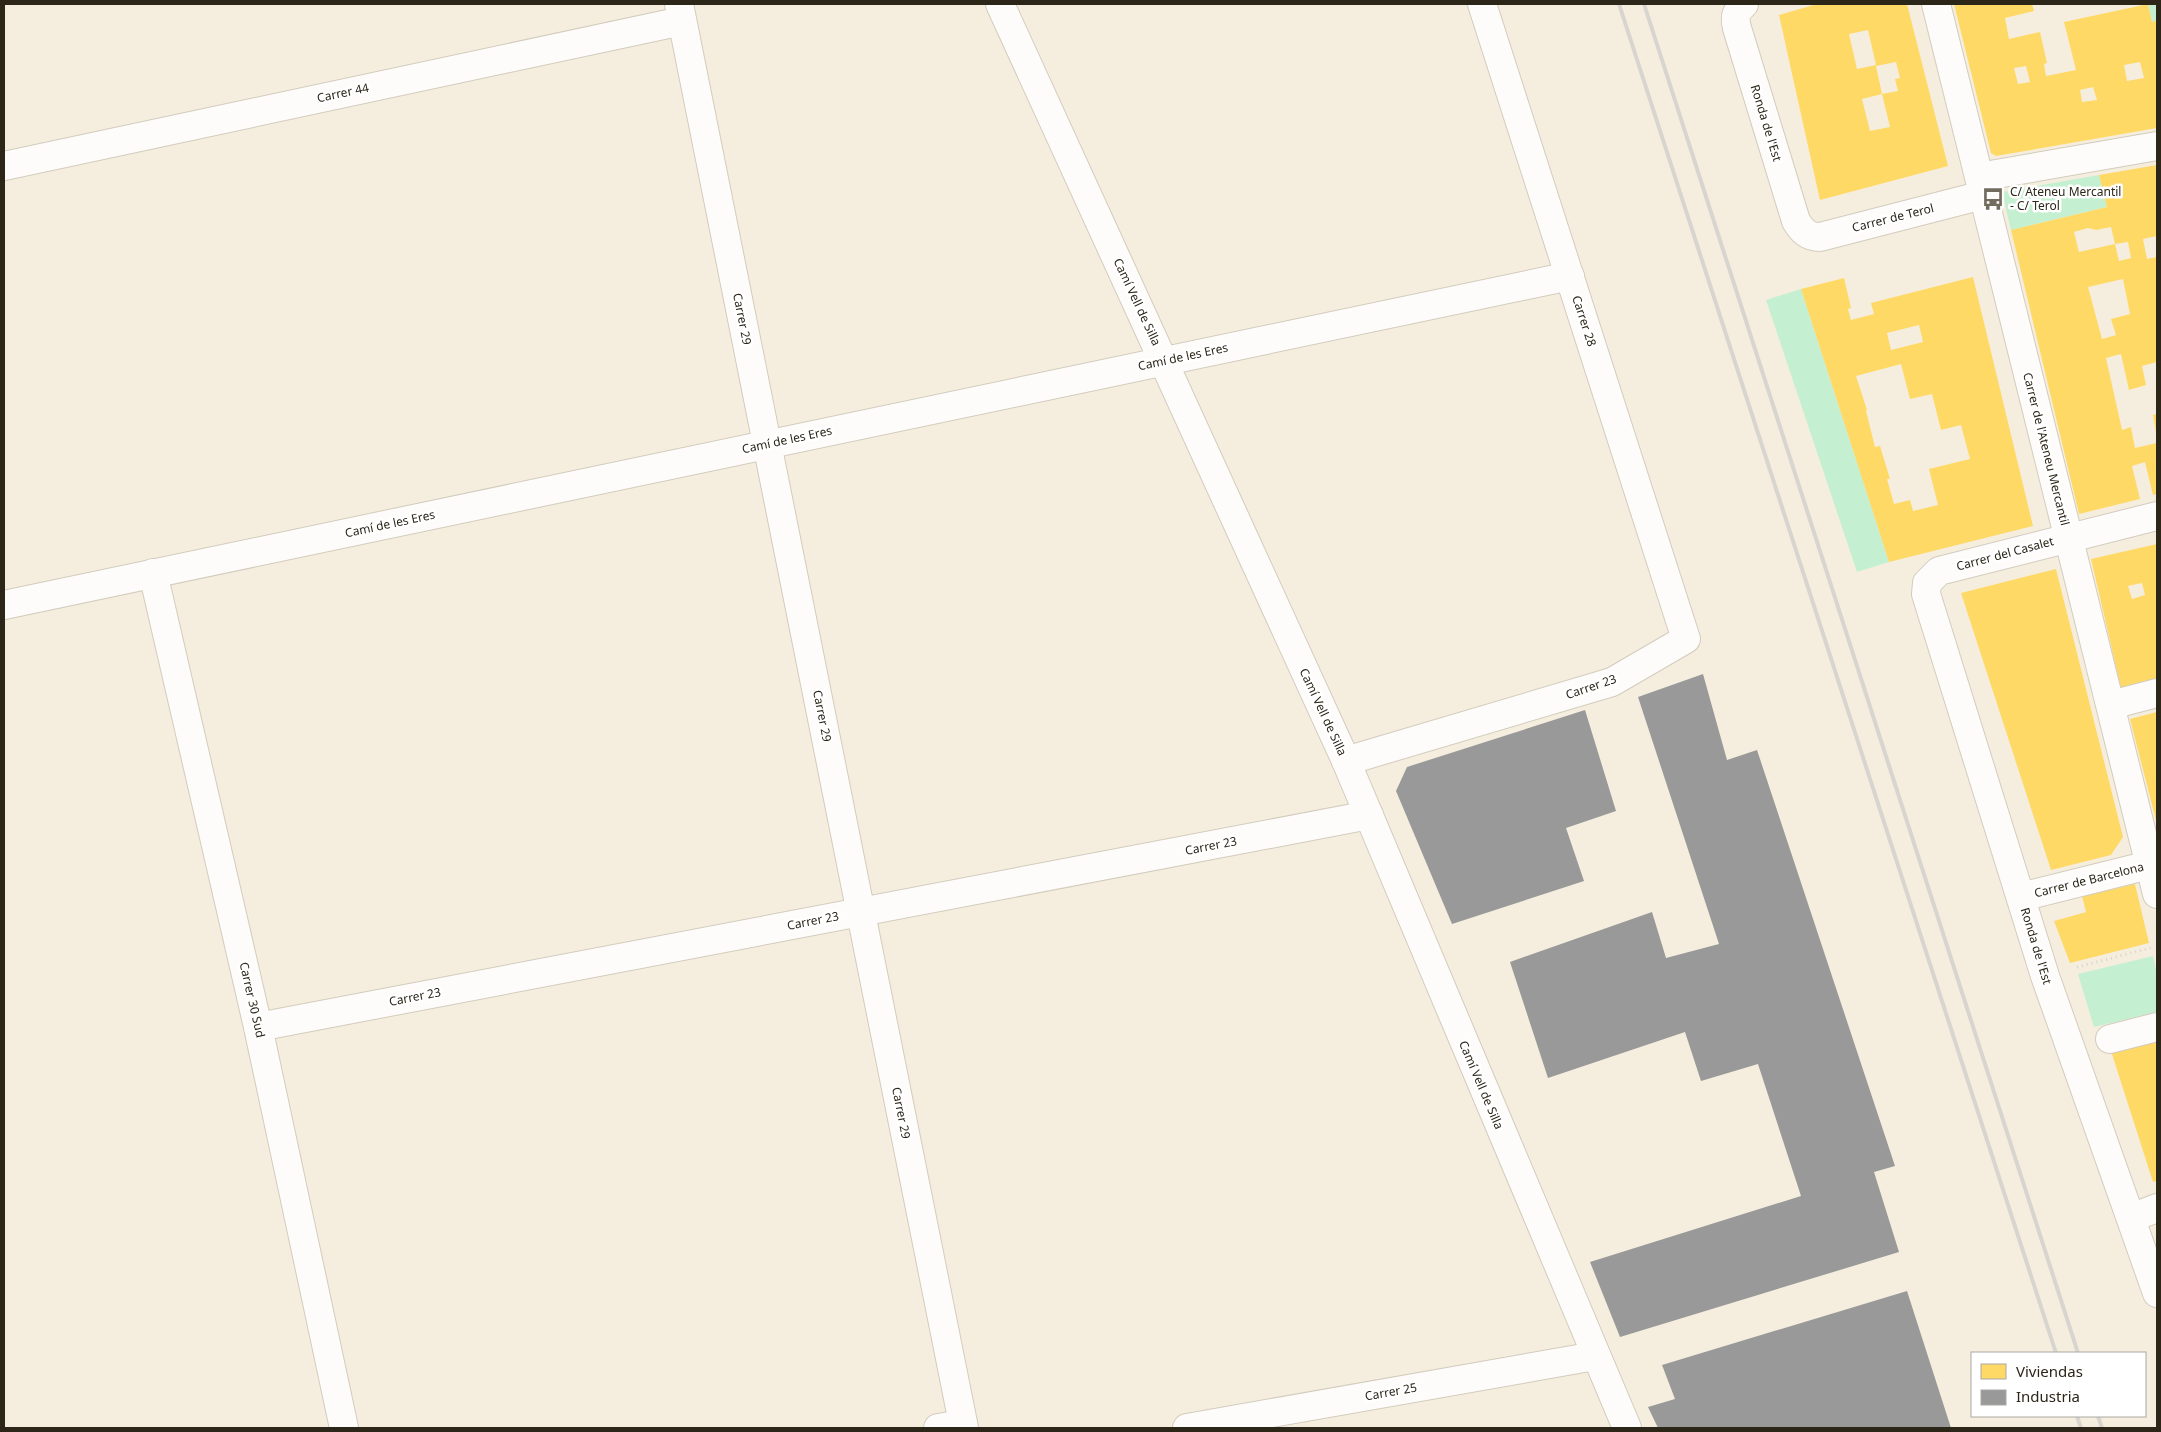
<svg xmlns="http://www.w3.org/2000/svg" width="2161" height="1432" font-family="'Noto Sans',sans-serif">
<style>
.green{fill:#c4f0d1}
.homes{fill:#ffd966;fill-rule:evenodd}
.industry{fill:#999}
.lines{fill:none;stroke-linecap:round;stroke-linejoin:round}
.minor-casing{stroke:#d2ccbe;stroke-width:30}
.path{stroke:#d6d4cf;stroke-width:3;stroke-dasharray:1 4;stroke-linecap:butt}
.minor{stroke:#fefcfa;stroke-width:28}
.rail{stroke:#d8d5d0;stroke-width:4}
.labels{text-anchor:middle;stroke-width:5;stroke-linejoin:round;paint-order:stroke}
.street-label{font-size:12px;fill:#2c2619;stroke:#fff}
.poi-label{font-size:12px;fill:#2c2619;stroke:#fff;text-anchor:start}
</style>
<rect width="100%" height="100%" fill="#f5eede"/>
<g class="green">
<path d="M2148,4H2157V20L2152,22Z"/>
<path d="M2099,175L2107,207L2011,230L2002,192Z"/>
<path d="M1801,289L1889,562L1857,572L1766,300Z"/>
<path d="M2153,956L2157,975V1012L2094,1027L2078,974Z"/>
</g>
<g class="homes">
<path d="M1817,4H1907L1948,166L1820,200L1779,15ZM1868,30L1876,65L1857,69L1849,34ZM1896,62L1900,78L1895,79L1898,91L1882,94L1890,127L1870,131L1862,99L1882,94L1876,66Z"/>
<path d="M1954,4H2032L2034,11L2005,18L2009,39L2040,32L2047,63L2044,64L2046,76L2076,70L2064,22L2148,4L2152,22L2157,20V128L1996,156L1991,153ZM2140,62L2144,78L2127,81L2124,65ZM2026,66L2030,82L2018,84L2014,68ZM2093,87L2097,100L2082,102L2080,90Z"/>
<path d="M2157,165V236L2143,239L2147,259L2157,257V362L2142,366L2146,385L2129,390L2121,354L2106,358L2122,430L2131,427L2135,448L2157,443V494L2153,495L2145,462L2132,466L2140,499L2079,514L2011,230L2107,207L2099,175ZM2111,227L2115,244L2128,242L2131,258L2119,261L2115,244L2079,252L2074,232L2088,228L2096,230ZM2123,279L2130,314L2111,319L2116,335L2102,339L2088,287Z"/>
<path d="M1973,277L2033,526L1889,562L1801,289L1844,278L1851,308L1848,309L1851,320L1874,314L1871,303ZM1919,325L1923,342L1891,350L1887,333ZM1901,364L1910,399L1932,394L1941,430L1961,425L1970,459L1929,469L1938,505L1913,511L1910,500L1894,504L1887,479H1890L1880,446L1875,447L1866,411L1867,410L1856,376Z"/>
<path d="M2157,414V431L2156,432L2153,415Z"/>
<path d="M2157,544V679L2121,688L2091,559ZM2142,583L2145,595L2132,599L2128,586Z"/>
<path d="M2056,569L2123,837L2111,855L2051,870L1961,593Z"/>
<path d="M2157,712V824L2130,719Z"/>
<path d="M2135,884L2149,943L2070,963L2054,921L2086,912L2082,896Z"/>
<path d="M2157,1039V1181L2153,1182L2111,1051Z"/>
</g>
<g class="industry">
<path d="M1703,674L1727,760L1757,750L1895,1166L1874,1172L1899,1252L1620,1337L1590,1262L1801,1196L1758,1064L1701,1081L1685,1032L1548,1078L1510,962L1652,912L1666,958L1719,944L1638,697Z"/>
<path d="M1585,710L1616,811L1566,828L1584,881L1452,924L1396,791L1407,767Z"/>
<path d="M1907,1291L1951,1428H1658L1648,1407L1675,1399L1662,1365Z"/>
</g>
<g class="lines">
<defs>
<g id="minor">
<path d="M679,4L964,1428"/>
<path d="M1000,4L1346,761L1627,1428"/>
<path d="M1744,4C1736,12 1734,16 1737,28L1796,221C1802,231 1808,237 1820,237L1983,195"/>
<path d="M1936,4L2157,894"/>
<path d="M4,166L682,21"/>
<path d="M1979,177L2157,146"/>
<path d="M2157,516L1939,571L1927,583L1926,594L2045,976L2157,1293"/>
<path d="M153,573L258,1027L344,1428"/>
<path d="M4,605L1570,276"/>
<path d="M2111,705L2157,693"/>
<path d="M1346,761L1612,682L1686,639L1482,4"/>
<path d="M2021,897L2157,863"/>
<path d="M258,1027L1369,815"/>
<path d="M2110,1039L2157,1027"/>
<path d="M2131,1218L2157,1208"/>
<path d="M938,1428L963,1424"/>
<path d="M1187,1428L1595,1356"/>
</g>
</defs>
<use href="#minor" class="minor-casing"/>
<path class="path" d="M2077,967L2154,947"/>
<use href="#minor" class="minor"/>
<g class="rail">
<path d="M1619,4L2056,1353"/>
<path d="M1644,4L2078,1353"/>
<path d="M2077,1416L2081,1428"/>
<path d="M2098,1416L2102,1428"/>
</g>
</g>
<defs>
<symbol id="bus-bare" viewBox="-9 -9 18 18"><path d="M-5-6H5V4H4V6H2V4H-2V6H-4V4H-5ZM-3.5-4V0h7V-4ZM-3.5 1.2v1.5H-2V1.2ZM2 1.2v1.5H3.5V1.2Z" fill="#726c5e" stroke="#fff" stroke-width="2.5" paint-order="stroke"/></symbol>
</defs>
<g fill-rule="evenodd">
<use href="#bus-bare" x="1977" y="183" width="32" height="32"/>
</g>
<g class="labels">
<g class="street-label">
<text transform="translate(343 93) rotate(-12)" y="4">Carrer 44</text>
<text transform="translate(1766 123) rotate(73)" y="4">Ronda de l'Est</text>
<text transform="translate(1893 218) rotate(-14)" y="4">Carrer de Terol</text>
<text transform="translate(1137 302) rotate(65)" y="4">Camí Vell de Silla</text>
<text transform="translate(742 319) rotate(79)" y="4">Carrer 29</text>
<text transform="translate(1584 321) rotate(72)" y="4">Carrer 28</text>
<text transform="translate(1183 357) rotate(-12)" y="4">Camí de les Eres</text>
<text transform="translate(787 440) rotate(-12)" y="4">Camí de les Eres</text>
<text transform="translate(2046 449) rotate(76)" y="4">Carrer de l'Ateneu Mercantil</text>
<text transform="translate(390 524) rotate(-12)" y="4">Camí de les Eres</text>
<text transform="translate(2005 554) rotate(-15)" y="4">Carrer del Casalet</text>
<text transform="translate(1591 687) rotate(-19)" y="4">Carrer 23</text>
<text transform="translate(1323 712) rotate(65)" y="4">Camí Vell de Silla</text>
<text transform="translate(822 716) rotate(79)" y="4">Carrer 29</text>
<text transform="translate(1211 846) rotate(-11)" y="4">Carrer 23</text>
<text transform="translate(2089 880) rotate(-14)" y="4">Carrer de Barcelona</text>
<text transform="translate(813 921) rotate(-11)" y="4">Carrer 23</text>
<text transform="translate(2036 946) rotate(73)" y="4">Ronda de l'Est</text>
<text transform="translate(415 997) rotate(-11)" y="4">Carrer 23</text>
<text transform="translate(252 1000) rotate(77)" y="4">Carrer 30 Sud</text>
<text transform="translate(1481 1085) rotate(67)" y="4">Camí Vell de Silla</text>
<text transform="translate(901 1113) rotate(79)" y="4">Carrer 29</text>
<text transform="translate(1391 1392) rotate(-10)" y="4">Carrer 25</text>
</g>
<g class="poi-label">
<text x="2010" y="196">C/ Ateneu Mercantil<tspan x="2010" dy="14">- C/ Terol</tspan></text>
</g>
</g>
<rect width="2161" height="1432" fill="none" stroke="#2c2619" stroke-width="10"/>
<rect x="1971" y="1352" width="175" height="65" fill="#ffffff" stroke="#aba8a3"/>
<rect x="1981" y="1364" width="25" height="15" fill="#ffd966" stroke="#aba8a3"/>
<text x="2016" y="1377" font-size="15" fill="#2c2619">Viviendas</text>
<rect x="1981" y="1390" width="25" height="15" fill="#999999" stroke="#aba8a3"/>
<text x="2016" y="1402" font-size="15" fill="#2c2619">Industria</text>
</svg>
